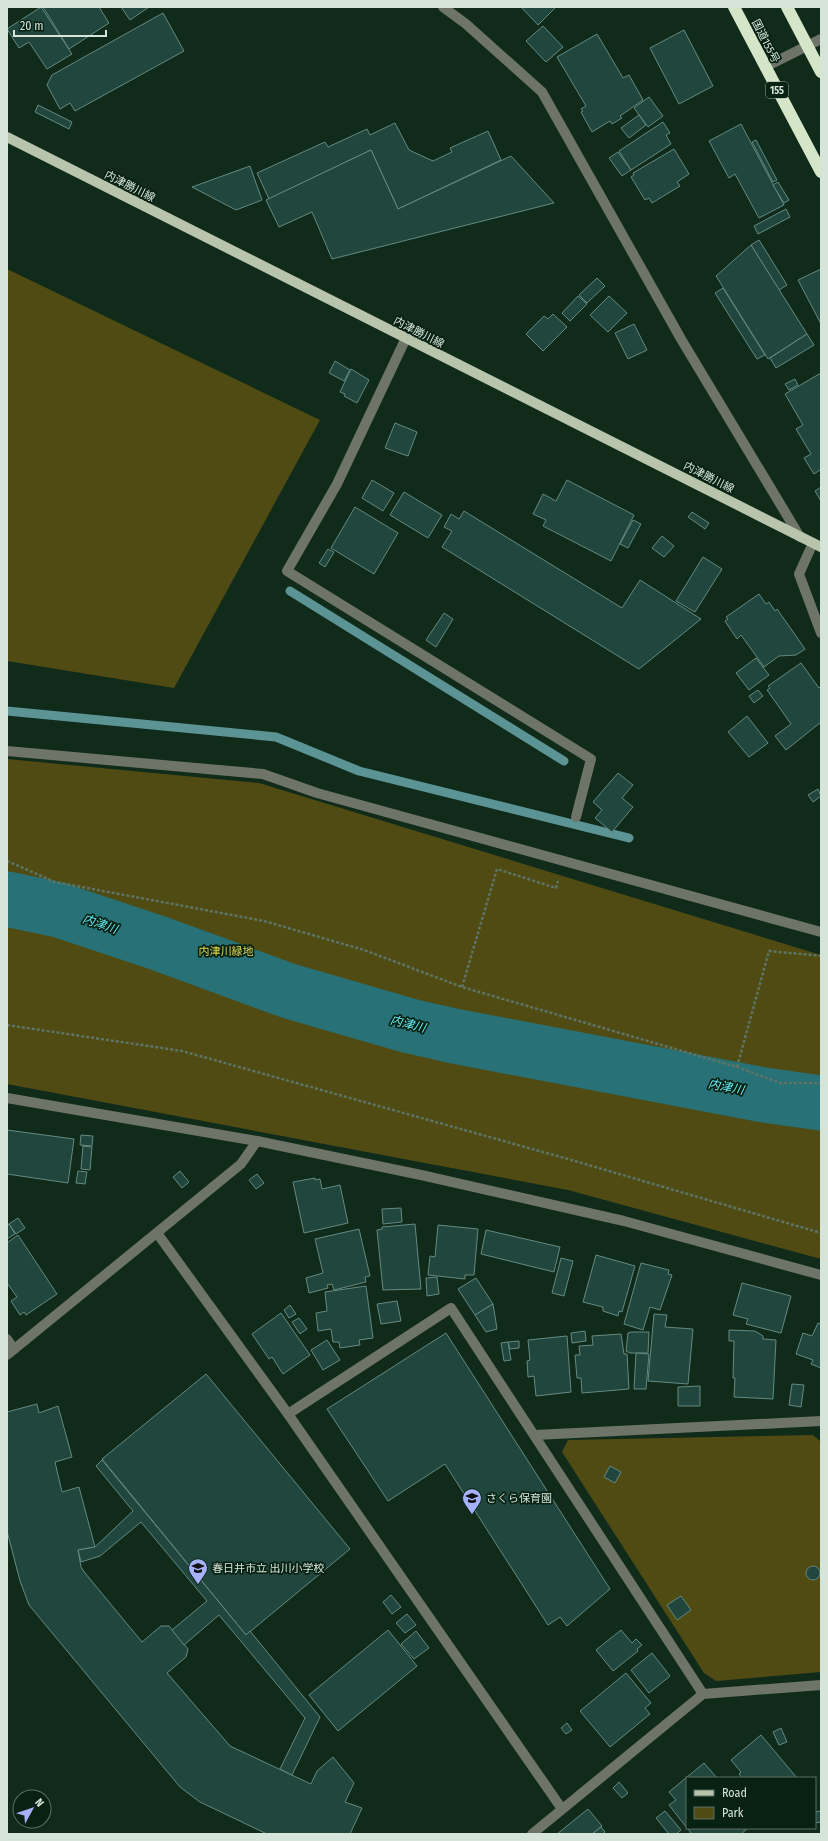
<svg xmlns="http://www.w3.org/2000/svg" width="828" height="1841" font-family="'Fira Sans Condensed','Noto Sans JP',sans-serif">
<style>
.green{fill:#4f4b13}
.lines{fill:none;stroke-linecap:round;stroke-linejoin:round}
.stream{stroke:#5c9495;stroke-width:9}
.river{stroke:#287177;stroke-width:55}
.building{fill:#21463e;stroke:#648a81}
.path{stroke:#5e7465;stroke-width:2.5;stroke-dasharray:3 2;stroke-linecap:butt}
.minor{stroke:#6e7468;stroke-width:10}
.major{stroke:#b8c5ac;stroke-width:10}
.highway{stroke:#d5e5c7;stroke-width:12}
.labels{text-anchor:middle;stroke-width:3.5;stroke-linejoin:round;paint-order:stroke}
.shield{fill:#072112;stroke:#98aa9e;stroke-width:1}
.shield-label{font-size:10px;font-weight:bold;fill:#d6e5da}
.street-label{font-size:11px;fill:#d6e5da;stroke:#072112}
.park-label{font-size:11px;fill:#e1d856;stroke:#072112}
.poi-label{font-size:11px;fill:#d6e5da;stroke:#072112;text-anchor:start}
.water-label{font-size:12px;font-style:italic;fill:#64edfa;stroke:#072112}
</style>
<rect width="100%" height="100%" fill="#112b1b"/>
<g class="green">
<path d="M7,269L320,420L174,688L7,661Z"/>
<path d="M7,759L259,783L821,955V1259L568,1190L7,1084Z"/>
<path d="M813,1435L821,1442V1672L716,1681L704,1673L562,1452L568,1440Z"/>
</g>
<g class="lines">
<g class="stream">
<path d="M290,591L564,761"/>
<path d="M7,711L276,737L359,771L629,838"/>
</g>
<path class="river" d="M7,899L59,910L158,943L289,991L410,1026L454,1036L764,1095L821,1103"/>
</g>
<g class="building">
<path d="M41,7L72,54L47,69L29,42L19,48L7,29Z"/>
<path d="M43,7H99L109,23L69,49Z"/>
<path d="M121,7H149L130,20Z"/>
<path d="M521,7H556L538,25Z"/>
<path d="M163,13L184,51L75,111L70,103L60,109L47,85L52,75Z"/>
<path d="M543,26L563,47L546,62L526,41Z"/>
<path d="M684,30L713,86L679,104L650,48Z"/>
<path d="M597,34L623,78L629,75L643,100L620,116L622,118L612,124L610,121L592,132L581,112L583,111L581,109L586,106L557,57Z"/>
<path d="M649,97L663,116L648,127L634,108Z"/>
<path d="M38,105L72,122L69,129L35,112Z"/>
<path d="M639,115L646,125L629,138L621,128Z"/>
<path d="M663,122L670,133L666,135L671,144L631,170L619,151Z"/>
<path d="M395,123L409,150L433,161L452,152L450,148L488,131L501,160L398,209L371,150L269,199L257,173L325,142L328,147L367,129L370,135Z"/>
<path d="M741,124L784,205L759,218L735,174L729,178L709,141Z"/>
<path d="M756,140L777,180L773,182L752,142Z"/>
<path d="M674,149L689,174L677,182L680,186L652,203L649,198L645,200L631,177L634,175L633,173Z"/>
<path d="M371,150L398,209L511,156L554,203L332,259L312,212L279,227L266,200Z"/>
<path d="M618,152L631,170L622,176L609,158Z"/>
<path d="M250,166L262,200L236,210L192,187Z"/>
<path d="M778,182L789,200L784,203L773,185Z"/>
<path d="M786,209L790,217L758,234L754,226Z"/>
<path d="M759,240L787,285L779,290L751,245Z"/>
<path d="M751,245L807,334L768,359L716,276Z"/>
<path d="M821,269V324L798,280Z"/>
<path d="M597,278L605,286L587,303L579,295Z"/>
<path d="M723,288L765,355L757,359L715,293Z"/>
<path d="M578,296L587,304L570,321L562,313Z"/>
<path d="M609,296L627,313L608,332L590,315Z"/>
<path d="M553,314L567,327L543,351L526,334L544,316L548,319Z"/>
<path d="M634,324L647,350L628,359L615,333Z"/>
<path d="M807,334L814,345L776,368L770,358Z"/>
<path d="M335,361L350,370L344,381L329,373Z"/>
<path d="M351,369L369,380L357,403L344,396L345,394L340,392Z"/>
<path d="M821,373V471L820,470L814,474L804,458L811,454L796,429L803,425L785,394Z"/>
<path d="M795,379L798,385L789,390L785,384Z"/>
<path d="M395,423L417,432L408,456L385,448Z"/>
<path d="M372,480L394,493L383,511L362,498Z"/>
<path d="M567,480L634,515L611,561L543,526L546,520L533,514L543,494L556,501Z"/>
<path d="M821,487V501L815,491Z"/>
<path d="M404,492L442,515L428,538L390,515Z"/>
<path d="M355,507L398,533L374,574L331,548Z"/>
<path d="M464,511L622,608L640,580L701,619L639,669L442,547L452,531L444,527L451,514L459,519Z"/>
<path d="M692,512L709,523L705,529L688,517Z"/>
<path d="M633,520L641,524L628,548L620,544Z"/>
<path d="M662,536L674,546L664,557L652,548Z"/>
<path d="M328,549L334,552L325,567L319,563Z"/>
<path d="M703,557L722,569L695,612L676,601Z"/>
<path d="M759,594L766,604L769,602L775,611L777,609L805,649L796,655L779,656L764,667L741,635L737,639L725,621L728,619L726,617Z"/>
<path d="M444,613L453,619L436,647L426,640Z"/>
<path d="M756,658L769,675L749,690L736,673Z"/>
<path d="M801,663L819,688L821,686V722L786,750L775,736L791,724L767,690L770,688L768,686Z"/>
<path d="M758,690L763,696L754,703L749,696Z"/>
<path d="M747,716L768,743L749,757L728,732Z"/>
<path d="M618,773L633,785L622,798L633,807L612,832L595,818L602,810L593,802Z"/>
<path d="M818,789L821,796L813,802L808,795Z"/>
<path d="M7,1130L74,1139L68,1183L7,1174Z"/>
<path d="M81,1135L93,1136L92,1146L80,1145Z"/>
<path d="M83,1146L92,1147L90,1170L81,1169Z"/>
<path d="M78,1171L87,1172L85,1184L76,1183Z"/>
<path d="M180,1171L189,1182L182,1188L173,1177Z"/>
<path d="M257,1174L264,1183L256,1189L249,1180Z"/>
<path d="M315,1178V1180L320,1179L322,1189L340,1185L348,1223L304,1233L293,1182Z"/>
<path d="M401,1208L402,1222L383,1224L382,1209Z"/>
<path d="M18,1218L25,1228L16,1234L9,1224Z"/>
<path d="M9,1224L15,1234L7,1239V1225Z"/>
<path d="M415,1224L421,1289L383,1290L377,1230L382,1229V1227Z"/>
<path d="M438,1225L478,1229L474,1275H465V1279L428,1275L430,1256L435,1257Z"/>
<path d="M359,1229L370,1276L365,1277L366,1282L334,1290L332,1284L327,1285L328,1288L309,1293L306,1278L323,1273L315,1239Z"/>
<path d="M486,1230L560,1247L554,1272L481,1254Z"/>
<path d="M18,1235L57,1294L26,1315L24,1312L20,1315L11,1301L17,1297L7,1283V1243Z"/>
<path d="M596,1255L635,1266L622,1312L619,1311L618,1316L603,1311V1307L583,1302Z"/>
<path d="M561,1258L573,1261L564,1296L552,1293Z"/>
<path d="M641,1263L669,1270L668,1274L672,1275L660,1310L650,1307L643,1330L624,1324Z"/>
<path d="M437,1277L439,1294L427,1296L426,1278Z"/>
<path d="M476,1278L493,1304L475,1315L458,1289Z"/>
<path d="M742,1283L791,1296L781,1333L746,1324L748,1319L733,1315Z"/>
<path d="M366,1286L373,1338L359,1340L360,1345L340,1348L339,1342H333L331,1329L318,1331L316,1313L327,1311L325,1292Z"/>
<path d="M397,1301L401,1321L381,1324L377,1304Z"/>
<path d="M493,1304L497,1329L486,1332L475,1315Z"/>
<path d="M290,1305L296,1314L289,1318L284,1310Z"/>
<path d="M281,1313L310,1355L283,1374L272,1357L269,1359L252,1334Z"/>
<path d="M654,1314L667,1315L665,1327L693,1329L688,1384L648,1381Z"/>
<path d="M299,1318L307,1329L300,1334L292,1322Z"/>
<path d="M818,1323L821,1324V1368L811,1364L813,1360L796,1354L803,1333L812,1336Z"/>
<path d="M729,1330L755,1331L763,1336V1339L776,1340L773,1399L734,1397L735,1378H733L734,1341H729Z"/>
<path d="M585,1331L586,1341L572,1343L571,1333Z"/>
<path d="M631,1332H649L648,1353H630L626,1351L628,1333Z"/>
<path d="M446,1333L610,1589L567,1626L560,1617L548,1625L445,1464L388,1501L327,1409Z"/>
<path d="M621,1334L624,1354H627L629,1389L582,1393L581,1378H577L575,1355H580L579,1346L593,1345L592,1336Z"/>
<path d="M567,1336L571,1392L536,1396L534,1376L528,1377L527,1361L530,1360L528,1340Z"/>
<path d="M327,1340L340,1360L323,1370L311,1350Z"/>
<path d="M519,1341V1348L510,1349L508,1342Z"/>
<path d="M508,1342L511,1360L504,1361L501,1343Z"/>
<path d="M636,1353L649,1354L646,1389H634Z"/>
<path d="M206,1374L350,1549L246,1635L102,1459Z"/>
<path d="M792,1384L804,1385L801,1407L789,1405Z"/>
<path d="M700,1386V1406H678V1387Z"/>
<path d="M37,1404L39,1413L58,1406L72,1457L55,1462L62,1492L79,1487L95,1547L78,1550L81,1567L85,1573L142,1642L161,1626H169L188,1649L186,1657L167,1673L230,1746L311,1784L317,1771L333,1757L354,1783L345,1802L362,1808L350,1834H267L200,1802L180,1787L29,1605L20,1581L7,1531V1412Z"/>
<path d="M102,1460L246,1635L250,1631L320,1717L292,1775L280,1769L305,1718L219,1615L184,1645L172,1630L207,1601L141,1522L100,1556L81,1562L78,1550L95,1547L133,1511L96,1466Z"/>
<path d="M610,1466L621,1472L615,1483L604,1477Z"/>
<circle cx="813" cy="1573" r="7"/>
<path d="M391,1595L401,1607L392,1614L383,1602Z"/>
<path d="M681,1596L691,1610L677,1620L667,1605Z"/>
<path d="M407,1614L416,1625L405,1633L396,1623Z"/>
<path d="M388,1630L417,1666L338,1731L309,1695Z"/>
<path d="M621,1630L632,1643L636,1639L642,1645L637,1649L638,1651L613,1671L596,1650Z"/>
<path d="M416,1631L429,1648L414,1659L401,1644Z"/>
<path d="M652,1653L670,1676L649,1693L631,1670Z"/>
<path d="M626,1673L651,1703L645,1708L650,1714L610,1747L580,1711Z"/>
<path d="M567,1723L572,1730L566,1734L561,1728Z"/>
<path d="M781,1728L787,1742L779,1745L773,1732Z"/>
<path d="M761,1735L797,1778H742L739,1774L741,1772L731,1760Z"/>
<path d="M704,1763L717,1778H687V1828L669,1805L676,1800L669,1792Z"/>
<path d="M619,1782L628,1793L622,1798L613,1788Z"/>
<path d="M588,1809L602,1826L592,1834H557Z"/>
<path d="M665,1811L681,1830L676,1834H669L656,1818Z"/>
<path d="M821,1811V1822L815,1823V1812Z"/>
<path d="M601,1827L605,1832L603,1834H592Z"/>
<path d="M687,1828H748L741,1834H692Z"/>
</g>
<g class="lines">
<g class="path">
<path d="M7,861L55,882L264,921L364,950L462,987L737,1067L780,1083H821"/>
<path d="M462,987L497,869L556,888L558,881"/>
<path d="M7,1025L182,1051L568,1159L821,1233"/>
<path d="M737,1067L769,951L821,956"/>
</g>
<g class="minor">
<path d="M443,7L466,24L542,92L681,339L800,537"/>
<path d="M765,67L821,39"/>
<path d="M406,338L337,484L287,571L591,759L576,817"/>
<path d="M813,543L799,574L821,633"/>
<path d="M7,751L263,774L317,793L821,932"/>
<path d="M7,1098L257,1141L421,1175L624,1221L821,1275"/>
<path d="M157,1233L288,1414L562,1809"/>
<path d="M7,1339L14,1349"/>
<path d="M7,1355L241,1164L257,1141"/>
<path d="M288,1414L451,1308L703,1694"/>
<path d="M535,1435L821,1421"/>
<path d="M532,1834L703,1694L821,1685"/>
</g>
<path class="major" d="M7,137L821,547"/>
<g class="highway">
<path d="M734,7L821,172"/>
<path d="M787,7L821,72"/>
</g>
</g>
<defs>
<symbol id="school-pin" viewBox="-11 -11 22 30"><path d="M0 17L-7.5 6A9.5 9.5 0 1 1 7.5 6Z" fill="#a6b1fc" stroke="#072112"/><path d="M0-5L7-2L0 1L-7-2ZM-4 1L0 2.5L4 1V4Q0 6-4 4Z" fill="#111"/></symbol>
</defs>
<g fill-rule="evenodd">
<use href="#school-pin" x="461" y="1487" width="22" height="30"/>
<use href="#school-pin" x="187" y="1557" width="22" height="30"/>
</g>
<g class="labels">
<rect class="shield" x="766" y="82" width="22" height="16" rx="3"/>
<g class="shield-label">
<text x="777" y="94">155</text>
</g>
<g class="street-label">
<text transform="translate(766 41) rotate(63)" y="4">国道155号</text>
<text transform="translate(130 186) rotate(27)" y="4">内津勝川線</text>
<text transform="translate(419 332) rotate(27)" y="4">内津勝川線</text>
<text transform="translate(709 477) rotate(27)" y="4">内津勝川線</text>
</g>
<g class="park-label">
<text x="226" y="955">内津川緑地</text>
</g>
<g class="poi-label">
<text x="486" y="1502">さくら保育園</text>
<text x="212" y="1572">春日井市立 出川小学校</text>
</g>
<g class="water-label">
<text transform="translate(100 924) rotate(19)" y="4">内津川</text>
<text transform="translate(408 1024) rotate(14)" y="4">内津川</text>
<text transform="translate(726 1087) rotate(11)" y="4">内津川</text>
</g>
</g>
<rect width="828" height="1841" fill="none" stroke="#d6e5da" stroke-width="16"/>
<rect x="686" y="1777" width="130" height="52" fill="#072112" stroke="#5a6f62"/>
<rect x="694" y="1790" width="20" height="6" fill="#b8c5ac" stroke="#5a6f62"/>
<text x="722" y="1797" font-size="12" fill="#d6e5da">Road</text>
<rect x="694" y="1807" width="20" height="12" fill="#4f4b13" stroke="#5a6f62"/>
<text x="722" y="1817" font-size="12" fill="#d6e5da">Park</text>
<g transform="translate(32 1809) rotate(50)"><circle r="19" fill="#072112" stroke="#5a6f62"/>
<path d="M0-3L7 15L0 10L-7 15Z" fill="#a6b1fc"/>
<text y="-6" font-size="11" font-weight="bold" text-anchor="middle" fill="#d6e5da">N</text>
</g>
<path d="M14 30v6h92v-6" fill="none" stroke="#d6e5da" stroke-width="2"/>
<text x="20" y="30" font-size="12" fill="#d6e5da" stroke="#072112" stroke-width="3" paint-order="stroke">20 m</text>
</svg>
